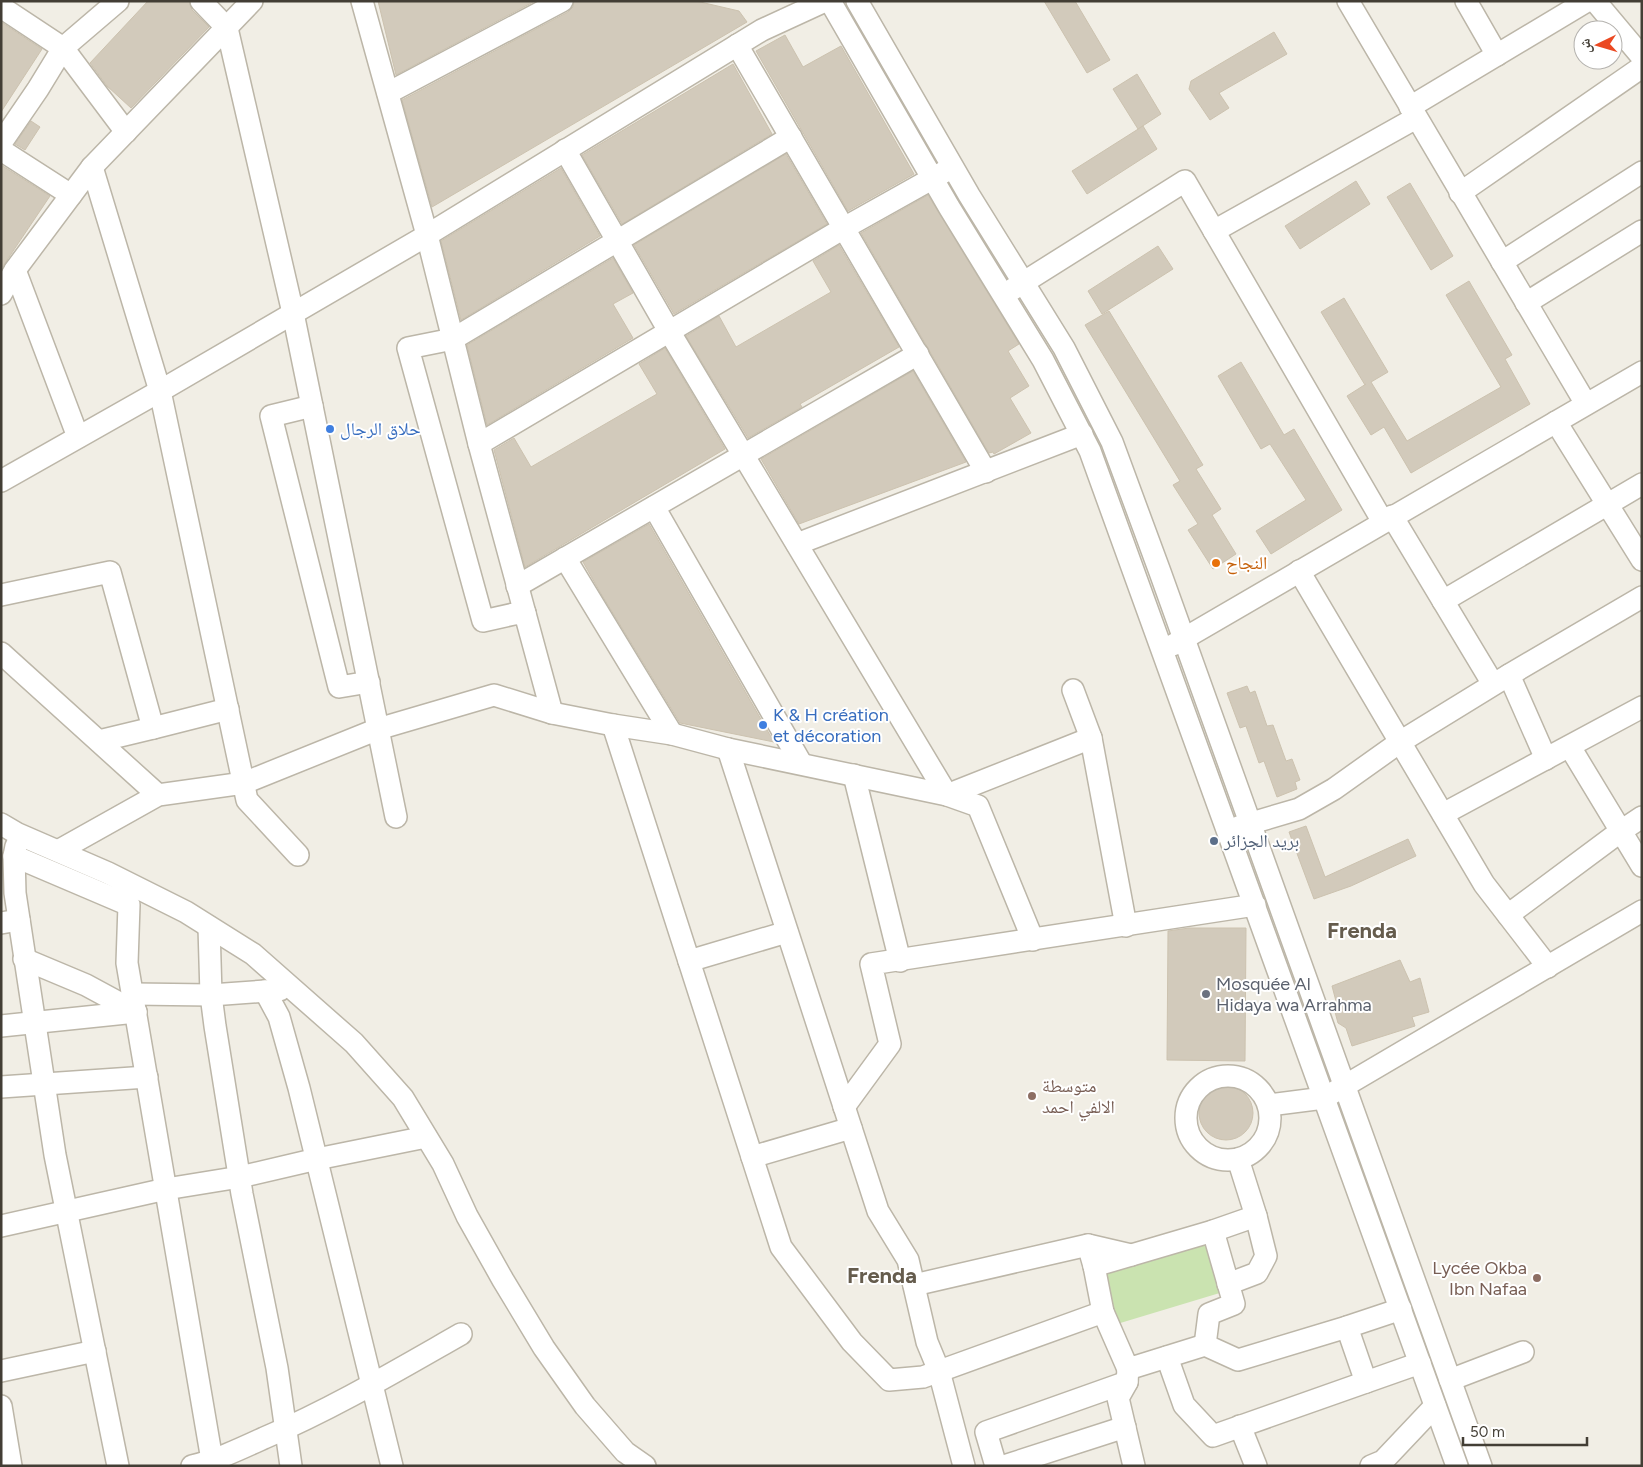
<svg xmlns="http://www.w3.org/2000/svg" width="1643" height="1467" font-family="Figtree,'Noto Naskh Arabic',sans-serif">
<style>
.green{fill:#cae3b0}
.building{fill:#d2cabb;stroke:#ccc2af}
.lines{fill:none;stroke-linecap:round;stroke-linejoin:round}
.minor-casing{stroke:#bcb6a8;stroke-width:24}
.minor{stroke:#fff;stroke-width:21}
.shop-dot{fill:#3f7fe0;stroke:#fff;stroke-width:2}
.food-dot{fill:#e8710a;stroke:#fff;stroke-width:2}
.service-dot{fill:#5c6f8a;stroke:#fff;stroke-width:2}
.worship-dot{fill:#6b7280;stroke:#fff;stroke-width:2}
.education-dot{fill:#8d6e63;stroke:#fff;stroke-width:2}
.labels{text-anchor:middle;stroke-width:4;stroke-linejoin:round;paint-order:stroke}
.shop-label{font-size:18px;fill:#366cbe;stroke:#fff;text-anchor:start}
.food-label{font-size:18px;fill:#c56008;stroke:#fff;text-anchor:start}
.service-label{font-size:18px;fill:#4e5e75;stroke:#fff;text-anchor:start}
.worship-label{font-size:18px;fill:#5b616d;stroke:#fff;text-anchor:start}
.education-label{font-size:18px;fill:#785e54;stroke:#fff;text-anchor:start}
.district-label{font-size:22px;font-weight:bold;fill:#655c4d;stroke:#fff}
</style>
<rect width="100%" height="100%" fill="#f1eee5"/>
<path class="green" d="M1206,1237L1223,1292L1117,1324L1101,1268Z"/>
<g class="building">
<path d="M148,1H189L192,10L209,27L131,108L107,86L90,63Z"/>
<path d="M378,1H535L396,75Z"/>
<path d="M574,1H696L739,11L747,22L432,207L402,100L568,12L573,7Z"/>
<path d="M1044,1H1075L1110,60L1087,73Z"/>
<path d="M1,22L42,49L1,112Z"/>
<path d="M1274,32L1287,54L1219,93L1229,108L1210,120L1189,89L1191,81Z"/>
<path d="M785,35L803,67L841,46L914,174L848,211L756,51Z"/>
<path d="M733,64L772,134L622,224L582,155Z"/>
<path d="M1137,74L1161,114L1138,129L1113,89Z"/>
<path d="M31,121L40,127L25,150L15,144Z"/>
<path d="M1143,126L1157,149L1087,194L1072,171Z"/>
<path d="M786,154L827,224L674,314L634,245Z"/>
<path d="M1,165L50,196L1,269Z"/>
<path d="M561,168L600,236L461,320L441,241Z"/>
<path d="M1356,181L1370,204L1300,249L1285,226Z"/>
<path d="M1410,183L1453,256L1431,270L1387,197Z"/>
<path d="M928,195L1019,344L1008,351L1029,386L1010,398L1031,433L994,454L993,452L989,453L861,233Z"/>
<path d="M839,245L899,347L800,404L802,407L748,438L686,336L719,316L736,347L831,292L813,261Z"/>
<path d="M1158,246L1173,269L1102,314L1088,291Z"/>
<path d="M613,258L633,293L613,304L633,338L487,425L467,345Z"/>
<path d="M1469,281L1512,355L1505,359L1530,404L1411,473L1384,427L1371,435L1347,396L1366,384L1365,385L1321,312L1344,298L1388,372L1371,382L1407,441L1501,387L1446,295Z"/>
<path d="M1109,311L1203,465L1196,469L1221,509L1212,515L1236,554L1213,569L1188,530L1198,524L1173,485L1180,481L1085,325Z"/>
<path d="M665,348L725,449L525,567L494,450L514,438L531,467L657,394L639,364Z"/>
<path d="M1241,362L1284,435L1294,429L1342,510L1271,554L1256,531L1306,500L1270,444L1261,449L1218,376Z"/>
<path d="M913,371L966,462L799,524L761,459Z"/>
<path d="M649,524L774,742L680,723L600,592L583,562Z"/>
<path d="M1247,686L1250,693L1255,691L1267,726L1273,725L1286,761L1292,759L1300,780L1295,782L1297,789L1277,797L1264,761L1259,763L1246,726L1240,728L1227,693Z"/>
<path d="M1306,826L1325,877L1408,839L1416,856L1351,886L1314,899L1289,832Z"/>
<path d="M1189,928H1246L1245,1061L1167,1060L1168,931Z"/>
<path d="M1400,960L1410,982L1420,978L1429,1012L1412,1017L1415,1026L1352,1046L1346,1028L1338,1023L1335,1012L1337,1005L1332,986Z"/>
<circle cx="1226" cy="1113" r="27"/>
</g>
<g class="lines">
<defs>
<g id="minor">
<path d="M201,1L227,28L293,313L396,817"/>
<path d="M362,1L427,235L479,444L552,713"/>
<path d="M830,1L949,207L1043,360L1090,451L1457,1466"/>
<path d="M857,1L969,195L1064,348L1112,442L1160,572L1481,1466"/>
<path d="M1348,1L1586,404"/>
<path d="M1466,1L1497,55"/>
<path d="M1595,1L1642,57"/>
<path d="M1,7L63,48L126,132"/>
<path d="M737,45L986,472"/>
<path d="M388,93L562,1"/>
<path d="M1410,107L1587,1"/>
<path d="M1,143L38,89L63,48L118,1"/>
<path d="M1,150L71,195"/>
<path d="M565,150L669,331L947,795L978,806L1033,940"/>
<path d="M92,167L160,391L247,800L298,855"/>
<path d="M1460,193L1642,67"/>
<path d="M1214,231L1416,118"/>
<path d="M1502,262L1642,172"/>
<path d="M15,270L78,437"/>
<path d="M1013,289L1185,181L1383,522"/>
<path d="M1,294L15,270L92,167L252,1"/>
<path d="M1526,303L1642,231"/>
<path d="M312,406L271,416L339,687L369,682"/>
<path d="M1556,422L1642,560"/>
<path d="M479,444L844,228L944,172"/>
<path d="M1,481L160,391L419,240L762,30L825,1"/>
<path d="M654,507L801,763"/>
<path d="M1392,516L1493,684"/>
<path d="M797,544L1082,434"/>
<path d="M565,558L672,734"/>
<path d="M1299,571L1484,884L1548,967"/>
<path d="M517,586L918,354"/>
<path d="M1,595L110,572L153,728L228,709"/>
<path d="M1443,601L1642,484"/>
<path d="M525,613L514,614L483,621L408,348L453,339L791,137"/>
<path d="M1173,645L1642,372"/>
<path d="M1,653L158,795"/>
<path d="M1509,675L1546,759"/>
<path d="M1073,690L1091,738L1126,926"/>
<path d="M613,725L781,1247L852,1342L889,1380L923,1377L1103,1312"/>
<path d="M99,741L153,728"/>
<path d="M1570,747L1642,866"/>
<path d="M728,749L878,1211L908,1260L927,1342L939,1371L964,1466"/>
<path d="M854,775L900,961"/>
<path d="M1443,814L1642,707"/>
<path d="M1,824L18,834L108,873L186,912L253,954L354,1043L403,1098L443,1164L467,1216L503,1280L544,1348L585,1406L625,1452L645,1466"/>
<path d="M1238,827L1299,809L1334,789L1400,742L1509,675L1642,597"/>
<path d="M16,846L14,856L15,893L55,1155L118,1466"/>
<path d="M58,851L158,795L244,783L378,729L494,695L552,713L613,725L672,734L728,749L947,795L1091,738"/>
<path d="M14,856L129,905L127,963L213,1466"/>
<path d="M1508,915L1621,831L1642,817"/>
<path d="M1,923L19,920"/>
<path d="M209,927L211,995L215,1026L242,1194L277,1368L291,1466"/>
<path d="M24,959L86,985L136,1012"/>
<path d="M689,961L787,932"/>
<path d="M265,991L279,1017L299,1088L392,1466"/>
<path d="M133,994L211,995L280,990"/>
<path d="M1,1026L136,1012"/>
<circle cx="1228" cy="1118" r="42"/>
<path d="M1,1087L147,1077"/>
<path d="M1269,1105L1324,1098L1642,911"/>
<path d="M844,1107L890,1044L871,964L1255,905"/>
<path d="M752,1157L851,1128"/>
<path d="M1,1226L166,1189L240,1177L317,1159L426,1137"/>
<path d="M1088,1245L1094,1266L1213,1231"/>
<path d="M1094,1266L1103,1312L1128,1369"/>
<path d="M1228,1284L1257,1273L1266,1256L1256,1216"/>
<path d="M914,1285L1088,1245L1131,1255"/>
<path d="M1205,1345L1209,1314L1234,1304L1213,1231L1256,1216L1238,1159"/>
<path d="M1167,1357L1184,1405L1213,1436L1420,1363"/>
<path d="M1,1371L95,1351"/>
<path d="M1450,1380L1523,1352"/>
<path d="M1366,1382L1347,1327L1401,1309"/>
<path d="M1,1406L11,1466"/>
<path d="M1240,1426L1256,1466"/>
<path d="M192,1466C217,1460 240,1449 264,1438C332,1409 396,1371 461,1334"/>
<path d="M996,1466L986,1432L1127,1382"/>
<path d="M1004,1466L1125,1427"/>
<path d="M1134,1466L1118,1398L1127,1382L1128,1369L1205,1345L1238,1360L1347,1327"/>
<path d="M1371,1466L1383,1461L1435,1406"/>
</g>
</defs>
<use href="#minor" class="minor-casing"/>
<use href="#minor" class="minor"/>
</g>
<g class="shop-dot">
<circle cx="330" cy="429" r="5"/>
<circle cx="763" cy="725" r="5"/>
</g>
<circle class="food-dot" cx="1216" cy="563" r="5"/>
<circle class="service-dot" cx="1214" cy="841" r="5"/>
<circle class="worship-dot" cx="1206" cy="994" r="5"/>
<g class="education-dot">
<circle cx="1032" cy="1096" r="5"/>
<circle cx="1537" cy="1278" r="5"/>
</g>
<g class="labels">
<g class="shop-label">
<text x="340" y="435">حلاق الرجال</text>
<text x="773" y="721">K &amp; H création<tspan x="773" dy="21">et décoration</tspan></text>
</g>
<g class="food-label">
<text x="1226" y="569">النجاح</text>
</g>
<g class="service-label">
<text x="1224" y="847">بريد الجزائر</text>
</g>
<g class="worship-label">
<text x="1216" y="990">Mosquée Al<tspan x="1216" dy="21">Hidaya wa Arrahma</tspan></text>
</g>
<g class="education-label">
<text x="1042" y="1092">متوسطة<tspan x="1042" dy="21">الالفي احمد</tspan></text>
<text x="1527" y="1274" text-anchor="end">Lycée Okba<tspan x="1527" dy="21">Ibn Nafaa</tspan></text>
</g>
<g class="district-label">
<text x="1362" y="938">Frenda</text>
<text x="882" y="1283">Frenda</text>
</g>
</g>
<rect width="1643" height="1467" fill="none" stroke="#433e35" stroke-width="5"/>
<g transform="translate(1598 45) rotate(265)"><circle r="24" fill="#ffffff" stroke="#b4b2ae"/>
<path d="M0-4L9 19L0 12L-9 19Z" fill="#eb4922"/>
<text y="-8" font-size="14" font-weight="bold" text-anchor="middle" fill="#433e35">ش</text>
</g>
<path d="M1463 1437v8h124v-8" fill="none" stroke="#433e35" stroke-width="2.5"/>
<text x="1470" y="1437" font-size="15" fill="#433e35" stroke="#ffffff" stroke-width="4" paint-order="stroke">50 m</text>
</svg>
